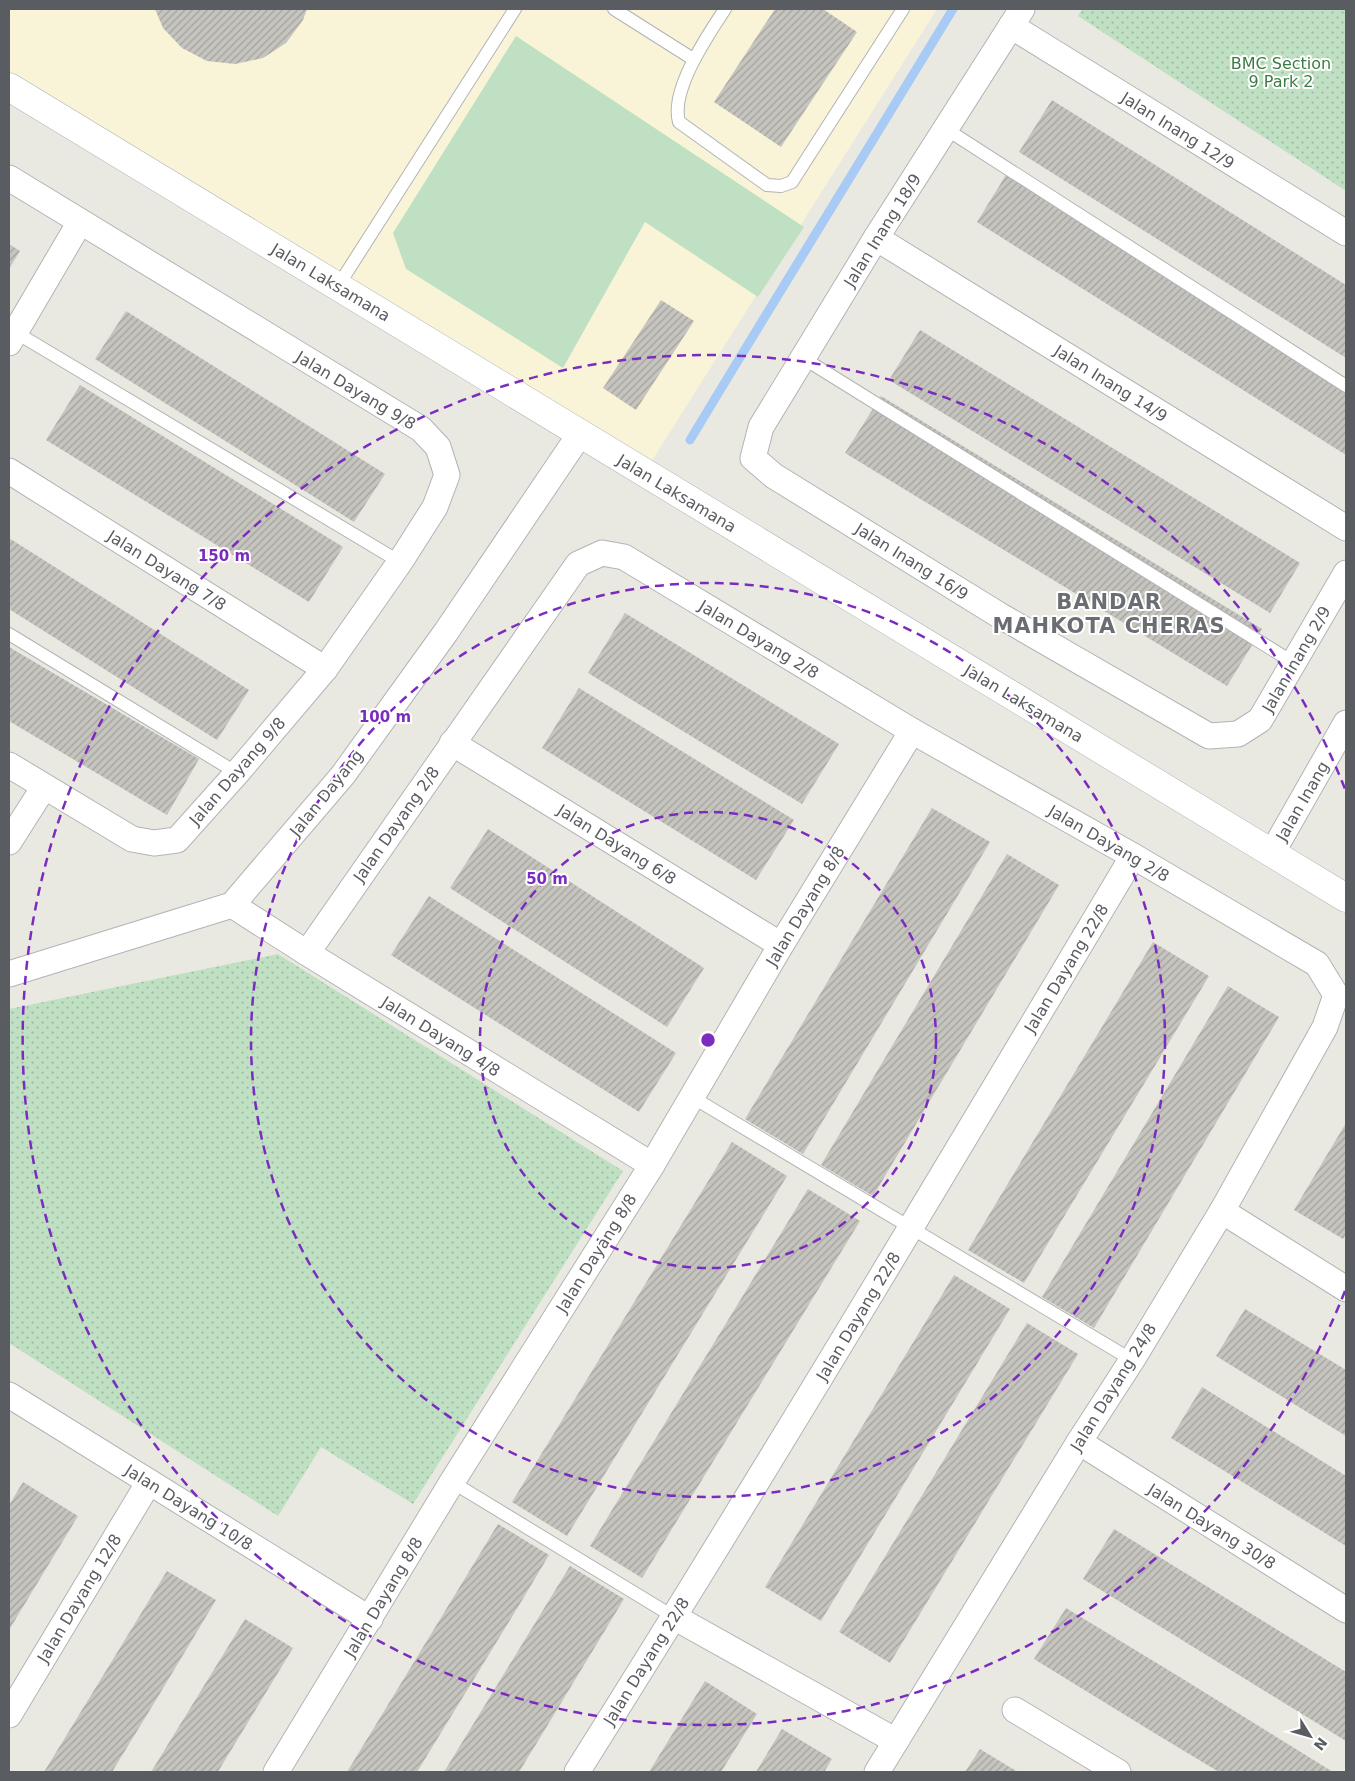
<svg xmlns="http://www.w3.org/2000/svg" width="1355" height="1781" font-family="'DejaVu Sans',sans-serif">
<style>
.commercial{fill:#f9f4d7}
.grass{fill:#c0e0c3}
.park{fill:url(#park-dots)}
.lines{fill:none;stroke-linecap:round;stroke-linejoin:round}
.stream{stroke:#a7cbf4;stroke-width:9}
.building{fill:url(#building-hatch)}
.lane-casing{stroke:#b1b3b7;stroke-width:14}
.street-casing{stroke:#b1b3b7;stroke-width:27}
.secondary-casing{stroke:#b0b3b7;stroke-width:29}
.lane{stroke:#fff;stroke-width:12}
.street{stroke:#fff;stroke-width:25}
.secondary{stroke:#fff;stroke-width:28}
.ring{fill:none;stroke:#7b2cbf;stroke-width:2.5;stroke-dasharray:9 6}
.labels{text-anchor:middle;stroke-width:4;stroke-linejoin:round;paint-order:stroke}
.park-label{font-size:16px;fill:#3d7b46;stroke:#fff}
.street-label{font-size:16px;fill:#595c60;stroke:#fff}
.district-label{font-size:21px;font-weight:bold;letter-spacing:1px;fill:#6a6d72;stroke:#fff}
.centre{fill:#7b2cbf;stroke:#fff;stroke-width:2.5}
.ring-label{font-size:15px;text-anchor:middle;font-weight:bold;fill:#7b2cbf;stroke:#fff;stroke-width:4;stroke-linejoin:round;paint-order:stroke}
</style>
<defs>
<pattern id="park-dots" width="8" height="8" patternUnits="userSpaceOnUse" patternTransform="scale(1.25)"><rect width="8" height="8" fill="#c0e0c3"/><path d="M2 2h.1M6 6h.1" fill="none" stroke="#9fb9a2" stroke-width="1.8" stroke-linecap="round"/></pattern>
<pattern id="building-hatch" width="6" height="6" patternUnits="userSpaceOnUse" patternTransform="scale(1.25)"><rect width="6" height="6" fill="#c6c4be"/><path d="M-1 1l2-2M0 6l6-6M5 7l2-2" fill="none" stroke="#a4a29e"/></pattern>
</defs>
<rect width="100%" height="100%" fill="#eae9e1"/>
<path class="commercial" d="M9,9H937L644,473L9,82Z"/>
<path class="grass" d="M516,36L804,227L758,297L645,222L563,368L406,269L393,233Z"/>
<g class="park">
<path d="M1082,9H1346V191L1078,16Z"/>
<path d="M278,954L623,1171L413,1504L321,1447L278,1516L9,1343V1009Z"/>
</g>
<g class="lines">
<path class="stream" d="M690,440L736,364L953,9"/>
</g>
<g class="building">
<path d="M155,9H307L303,20L286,43L263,58L235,64L207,61L182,48L163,28Z"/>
<path d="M775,9H823L857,32L781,147L714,102Z"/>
<path d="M1052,100L1346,285V358L1019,152Z"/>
<path d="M1009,170L1346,383V455L977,222Z"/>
<path d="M9,244L20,251L9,269Z"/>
<path d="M661,300L694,321L636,410L603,388Z"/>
<path d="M126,311L385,474L354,522L95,359Z"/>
<path d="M920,330L1300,563L1270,613L889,380Z"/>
<path d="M80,385L343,547L309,602L46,440Z"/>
<path d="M881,396L1262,629L1227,686L845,453Z"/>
<path d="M9,538L249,690L217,740L9,609Z"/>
<path d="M625,613L839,744L802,804L588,673Z"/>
<path d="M9,647L199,759L167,815L9,721Z"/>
<path d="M579,688L794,820L756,880L542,748Z"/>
<path d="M932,808L990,842L803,1154L745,1119Z"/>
<path d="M488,829L704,968L667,1027L450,888Z"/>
<path d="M1007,854L1059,885L873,1196L821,1165Z"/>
<path d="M429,896L676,1053L639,1112L391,955Z"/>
<path d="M1153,942L1209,976L1024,1283L968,1250Z"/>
<path d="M1228,986L1279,1017L1094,1328L1042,1297Z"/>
<path d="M1346,1123V1234L1343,1239L1294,1210Z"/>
<path d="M732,1142L787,1176L567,1536L512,1502Z"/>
<path d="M808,1189L860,1221L642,1578L590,1546Z"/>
<path d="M954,1275L1010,1309L821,1621L765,1587Z"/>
<path d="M1245,1309L1346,1370V1436L1216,1356Z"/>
<path d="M1027,1323L1078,1354L890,1663L839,1632Z"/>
<path d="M1202,1387L1346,1476V1546L1171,1438Z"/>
<path d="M23,1482L78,1516L9,1630V1505Z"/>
<path d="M498,1524L549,1555L521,1602L417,1772H347Z"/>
<path d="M1114,1529L1346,1672V1741L1083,1579Z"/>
<path d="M570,1566L624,1599L538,1741L519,1772H444Z"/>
<path d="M167,1571L216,1600L156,1700L112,1772H44Z"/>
<path d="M1066,1608L1183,1679L1333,1772H1219L1151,1731L1034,1659Z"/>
<path d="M245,1619L293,1648L219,1770L217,1772H151Z"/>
<path d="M705,1681L757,1714L721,1772H649Z"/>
<path d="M782,1729L832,1759L824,1772H756Z"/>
<path d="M980,1749L1003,1763L1018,1772H965Z"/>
</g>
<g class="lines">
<defs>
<g id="lane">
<path d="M614,9L693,59"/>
<path d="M725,9C708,35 670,90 679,122L767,185L781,186L792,182L903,9"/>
<path d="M946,129L1346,386"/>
<path d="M338,286L515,9"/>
<path d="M15,332L400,562"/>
<path d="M803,358L1294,663"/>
<path d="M9,634L237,773"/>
<path d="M692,1097L1132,1360"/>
<path d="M452,1482L674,1617"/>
</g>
<g id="street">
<path d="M1022,9L876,238L761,427L753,458L774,476L999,615L1209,736L1238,734L1260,720L1346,573"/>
<path d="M1011,26L1346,233"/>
<path d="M9,178L421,429L438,447L447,475L435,507L400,562L325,669L237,773L177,840L154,843L132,839L9,765"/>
<path d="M876,238L1346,528"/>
<path d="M9,343L80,222"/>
<path d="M9,471L325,669"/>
<path d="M452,743L781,945"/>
<path d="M9,842L44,787"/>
<path d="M1272,853L1346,723"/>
<path d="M232,905L307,953L652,1165"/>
<path d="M307,953L578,564L602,553L624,557L912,731L1133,856L1317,964L1336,995L1325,1027L1222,1211L1132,1360L1079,1442L877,1772"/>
<path d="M9,974L232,905L343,775L446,632L580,434"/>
<path d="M1222,1211L1346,1289"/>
<path d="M9,1395L370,1619"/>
<path d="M1079,1442L1346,1610"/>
<path d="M674,1617L896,1741"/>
<path d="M1015,1710L1118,1772"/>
<path d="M9,1715L149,1482"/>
<path d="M276,1772L452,1482L652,1165L781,945L912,731"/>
<path d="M577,1772C767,1470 950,1163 1133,856"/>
</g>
<path id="secondary" d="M9,87L1346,898"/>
</defs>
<use href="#lane" class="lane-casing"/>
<use href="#street" class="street-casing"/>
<use href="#secondary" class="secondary-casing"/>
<use href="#lane" class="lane"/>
<use href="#street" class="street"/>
<use href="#secondary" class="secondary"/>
</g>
<g class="ring">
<circle cx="708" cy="1040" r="228"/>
<circle cx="708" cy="1040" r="457"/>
<path d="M1345 1291A685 685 0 1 1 1345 789"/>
</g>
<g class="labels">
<g class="park-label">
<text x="1281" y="69">BMC Section<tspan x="1281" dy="18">9 Park 2</tspan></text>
</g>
<g class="street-label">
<text transform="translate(1178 130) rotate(32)" y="6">Jalan Inang 12/9</text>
<text transform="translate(882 230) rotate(-58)" y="6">Jalan Inang 18/9</text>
<text transform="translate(331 282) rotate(31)" y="6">Jalan Laksamana</text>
<text transform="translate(1111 383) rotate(32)" y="6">Jalan Inang 14/9</text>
<text transform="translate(356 390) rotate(31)" y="6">Jalan Dayang 9/8</text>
<text transform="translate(677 493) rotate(31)" y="6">Jalan Laksamana</text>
<text transform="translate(912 561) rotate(32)" y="6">Jalan Inang 16/9</text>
<text transform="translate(167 570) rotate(32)" y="6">Jalan Dayang 7/8</text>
<text transform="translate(759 639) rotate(31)" y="6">Jalan Dayang 2/8</text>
<text transform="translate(1296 659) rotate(-60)" y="6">Jalan Inang 2/9</text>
<text transform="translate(1024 703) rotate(31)" y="6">Jalan Laksamana</text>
<text transform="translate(237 771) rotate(-49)" y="6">Jalan Dayang 9/8</text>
<text transform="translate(326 793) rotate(-51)" y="6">Jalan Dayang</text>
<text transform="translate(1302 801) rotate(-60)" y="6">Jalan Inang</text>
<text transform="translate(396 824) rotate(-55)" y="6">Jalan Dayang 2/8</text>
<text transform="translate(1109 843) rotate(30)" y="6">Jalan Dayang 2/8</text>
<text transform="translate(617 844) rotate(32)" y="6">Jalan Dayang 6/8</text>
<text transform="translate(805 906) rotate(-59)" y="6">Jalan Dayang 8/8</text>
<text transform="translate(1066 968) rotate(-59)" y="6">Jalan Dayang 22/8</text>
<text transform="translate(441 1036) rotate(32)" y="6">Jalan Dayang 4/8</text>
<text transform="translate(596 1253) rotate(-58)" y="6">Jalan Dayang 8/8</text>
<text transform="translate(858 1316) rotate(-59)" y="6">Jalan Dayang 22/8</text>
<text transform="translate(1113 1387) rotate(-58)" y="6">Jalan Dayang 24/8</text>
<text transform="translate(189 1507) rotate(32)" y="6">Jalan Dayang 10/8</text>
<text transform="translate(1212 1526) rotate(32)" y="6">Jalan Dayang 30/8</text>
<text transform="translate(383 1597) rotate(-59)" y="6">Jalan Dayang 8/8</text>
<text transform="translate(79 1598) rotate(-59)" y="6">Jalan Dayang 12/8</text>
<text transform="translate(646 1661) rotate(-58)" y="6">Jalan Dayang 22/8</text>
</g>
<g class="district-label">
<text x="1109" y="609">BANDAR<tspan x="1109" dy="24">MAHKOTA CHERAS</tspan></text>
</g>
</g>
<circle cx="708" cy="1040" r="8" class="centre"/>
<g class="ring-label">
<text x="224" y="561">150 m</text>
<text x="385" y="722">100 m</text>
<text x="547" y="884">50 m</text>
</g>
<rect width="1355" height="1781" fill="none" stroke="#595c60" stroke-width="20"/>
<g transform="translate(1310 1736) rotate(127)" stroke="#ffffff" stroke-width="4" paint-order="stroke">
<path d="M0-4L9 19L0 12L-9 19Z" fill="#595c60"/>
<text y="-8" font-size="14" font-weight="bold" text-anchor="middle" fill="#595c60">N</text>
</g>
</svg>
